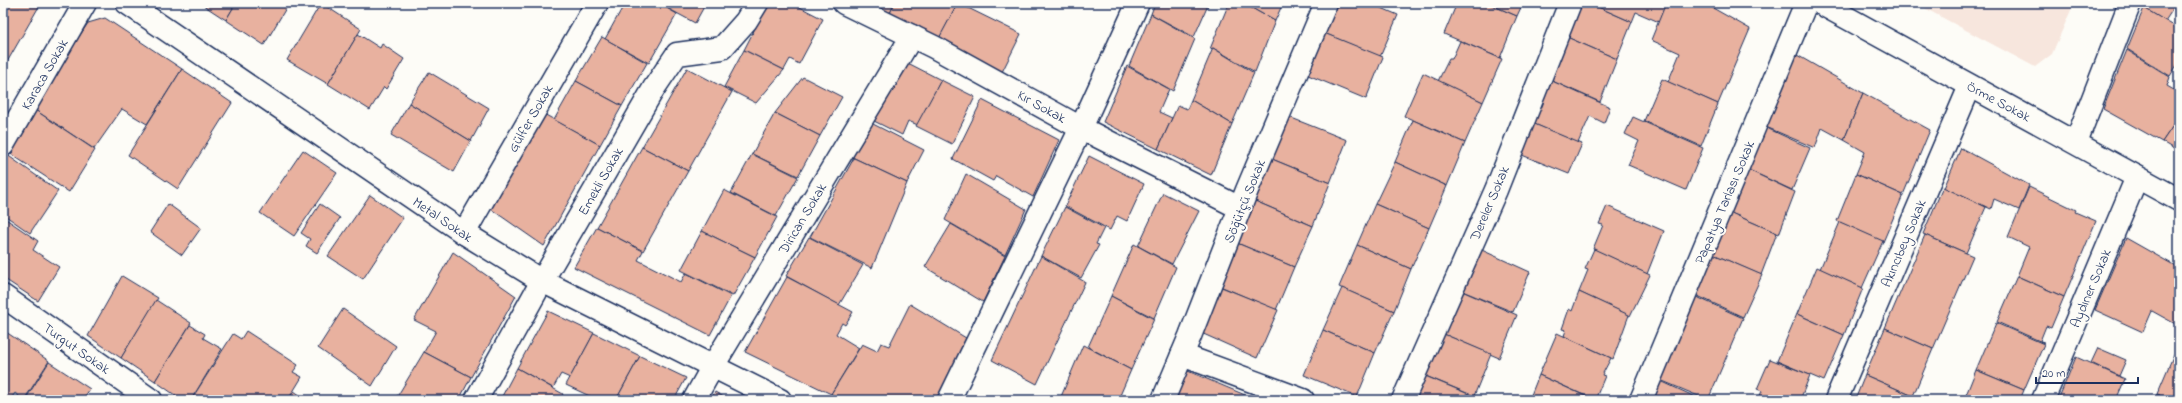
<svg xmlns="http://www.w3.org/2000/svg" width="2182" height="403" font-family="'Indie Flower',sans-serif">
<style>
.built{fill:#f7e6dd}
.building{fill:#e8b19f;stroke:#1b2f5e}
.lines{fill:none;stroke-linecap:round;stroke-linejoin:round}
.street-casing{stroke:#1b2f5e;stroke-width:25}
.secondary-casing{stroke:#1b2f5e;stroke-width:25}
.street{stroke:#fdfcf7;stroke-width:22}
.secondary{stroke:#fdfcf7;stroke-width:22}
.labels{text-anchor:middle;stroke-width:4;stroke-linejoin:round;paint-order:stroke}
.street-label{font-size:14px;fill:#1b2f5e;stroke:#fdfcf7}
</style>
<rect width="100%" height="100%" fill="#fdfcf7"/>
<filter id="ink" filterUnits="userSpaceOnUse"><feTurbulence type="fractalNoise" baseFrequency=".025" numOctaves="2"/><feDisplacementMap in="SourceGraphic" scale="8" xChannelSelector="R" yChannelSelector="G"/><feConvolveMatrix kernelMatrix="1 2 1 2 8 2 1 2 1" color-interpolation-filters="sRGB"/></filter>
<g filter="url(#ink)">
<path class="built" d="M1915,3H2074L2052,54L2035,67Z"/>
<g class="building">
<path d="M3,3H41L3,69Z"/>
<path d="M200,3H236L226,20Z"/>
<path d="M236,3H289L264,45L226,20Z"/>
<path d="M321,3L361,29L328,84L287,60Z"/>
<path d="M625,3H658L677,14L649,63L605,39Z"/>
<path d="M658,3H706L695,23Z"/>
<path d="M768,3H792L823,19L799,64L790,59L784,70L744,50Z"/>
<path d="M861,3H895L888,17Z"/>
<path d="M895,3H958L938,41L889,15Z"/>
<path d="M958,3L1021,34L1001,74L937,42Z"/>
<path d="M1155,3H1209L1194,37L1151,14Z"/>
<path d="M1229,3H1243L1275,21L1255,72L1213,48L1210,49Z"/>
<path d="M1243,3H1283L1275,21Z"/>
<path d="M1337,3H1370L1398,15L1380,57L1324,33Z"/>
<path d="M1370,3H1384L1381,8Z"/>
<path d="M1457,3H1487L1517,16L1500,58L1444,34Z"/>
<path d="M1487,3H1523L1517,16Z"/>
<path d="M1572,3H1589L1632,22L1617,59L1560,34Z"/>
<path d="M1589,3H1666L1659,22L1636,12L1632,22Z"/>
<path d="M1666,3H1704L1750,29L1718,104L1668,82L1680,53L1651,40Z"/>
<path d="M2147,3H2177L2165,21L2144,8Z"/>
<path d="M2144,8L2179,29V62L2170,76L2127,49Z"/>
<path d="M1151,14L1195,39L1173,91L1129,66Z"/>
<path d="M105,18L182,69L147,124L122,109L94,149L32,108L88,23Z"/>
<path d="M1324,33L1383,57L1366,99L1308,75Z"/>
<path d="M358,34L380,48L382,44L404,59L386,89L384,87L370,110L328,84Z"/>
<path d="M1560,34L1617,59L1600,102L1543,77Z"/>
<path d="M602,37L647,63L622,106L576,81Z"/>
<path d="M1460,41L1502,59L1483,102L1438,81L1449,59H1452Z"/>
<path d="M1213,48L1254,73L1232,124L1191,100Z"/>
<path d="M744,50L784,70L756,103L724,87Z"/>
<path d="M2127,50L2170,77L2167,86L2179,93V117L2162,142L2103,109Z"/>
<path d="M1790,51L1863,93L1844,140L1822,128L1815,148L1759,124Z"/>
<path d="M906,62L941,80L918,125L908,121L902,135L874,121Z"/>
<path d="M1127,66L1169,89L1159,112L1172,118L1158,149L1103,122Z"/>
<path d="M687,68L732,92L688,171L642,147Z"/>
<path d="M182,69L232,103L178,189L128,155Z"/>
<path d="M429,72L489,108L471,141L409,103Z"/>
<path d="M1423,73L1483,102L1465,143L1404,116Z"/>
<path d="M803,77L842,97L820,136L775,113Z"/>
<path d="M1543,77L1610,107L1604,123L1590,116L1578,143L1525,120Z"/>
<path d="M1662,79L1718,104L1701,146L1644,121Z"/>
<path d="M941,80L975,97L952,144L916,126Z"/>
<path d="M576,81L622,106L600,145L554,120Z"/>
<path d="M1863,93L1930,130L1903,195L1856,174L1865,152L1844,140Z"/>
<path d="M982,100L1059,140L1033,197L996,176L993,181L953,159Z"/>
<path d="M1191,100L1232,124L1211,175L1158,149L1178,105L1187,109Z"/>
<path d="M409,103L471,141L454,172L391,135Z"/>
<path d="M32,108L95,150L69,192L6,151Z"/>
<path d="M542,113L600,145L544,246L488,207Z"/>
<path d="M775,113L820,136L798,176L752,154Z"/>
<path d="M1289,117L1347,140L1330,183L1272,159Z"/>
<path d="M1633,117L1703,148L1686,190L1628,165L1639,141L1625,134Z"/>
<path d="M2179,117V152L2162,142Z"/>
<path d="M1413,120L1465,143L1447,186L1395,162Z"/>
<path d="M1525,120L1582,144L1569,174L1512,151Z"/>
<path d="M871,123L924,150L907,183L852,157Z"/>
<path d="M1758,124L1810,148L1792,190L1740,166Z"/>
<path d="M642,147L688,171L643,251L597,227Z"/>
<path d="M1961,148L2029,185L2019,210L1994,199L1991,209L1944,188Z"/>
<path d="M303,150L337,173L294,236L260,213Z"/>
<path d="M3,152L58,191L30,233L3,214Z"/>
<path d="M752,154L798,177L776,216L731,193Z"/>
<path d="M1089,156L1144,184L1127,221L1117,216L1110,230L1065,206Z"/>
<path d="M854,158L907,183L872,268L810,237Z"/>
<path d="M1272,159L1330,183L1313,226L1255,201Z"/>
<path d="M1395,162L1447,186L1429,228L1375,204Z"/>
<path d="M1740,166L1795,192L1779,234L1722,209Z"/>
<path d="M966,174L1026,209L1005,255L945,220Z"/>
<path d="M1856,174L1903,195L1883,242L1837,221Z"/>
<path d="M1943,187L1986,207L1966,253L1923,234Z"/>
<path d="M2029,187L2076,210L2075,212L2096,221L2064,297L2017,276L2029,247L2008,237Z"/>
<path d="M724,190L777,217L755,257L702,231Z"/>
<path d="M1163,193L1199,211L1172,264L1138,246Z"/>
<path d="M370,195L403,218L363,279L328,256Z"/>
<path d="M1255,201L1313,226L1294,267L1237,243Z"/>
<path d="M168,204L201,228L182,255L150,232Z"/>
<path d="M320,204L340,218L317,253L306,246L310,239L301,233Z"/>
<path d="M1375,204L1429,228L1411,269L1357,245Z"/>
<path d="M1607,206L1664,231L1647,274L1593,249L1603,225L1599,224Z"/>
<path d="M1065,207L1104,228L1096,244L1099,245L1081,278L1041,256Z"/>
<path d="M1722,209L1777,233L1761,275L1706,251Z"/>
<path d="M3,217L38,241L33,250L59,267L38,301L3,278Z"/>
<path d="M1840,222L1883,241L1862,288L1820,269Z"/>
<path d="M951,224L1005,256L983,302L925,267Z"/>
<path d="M597,227L643,251L638,260L681,282L686,273L731,296L710,335L574,267Z"/>
<path d="M702,231L755,257L733,296L681,270Z"/>
<path d="M1925,235L1973,256L1933,349L1885,328Z"/>
<path d="M809,237L863,265L839,305L786,276Z"/>
<path d="M2126,238L2179,268V326L2152,311L2143,332L2095,310Z"/>
<path d="M1237,243L1294,267L1276,310L1220,286Z"/>
<path d="M1134,244L1176,267L1154,318L1111,296Z"/>
<path d="M1357,245L1411,269L1394,311L1339,287Z"/>
<path d="M1473,246L1530,272L1513,312L1455,288Z"/>
<path d="M1594,249L1650,275L1630,316L1579,292L1588,270L1585,269Z"/>
<path d="M1706,251L1762,275L1743,317L1689,292Z"/>
<path d="M453,252L516,296L471,377L424,352L436,331L414,320Z"/>
<path d="M1041,256L1085,282L1037,384L992,360Z"/>
<path d="M1817,267L1863,288L1844,335L1797,314Z"/>
<path d="M122,276L158,298L121,358L88,336Z"/>
<path d="M2017,276L2064,297L2051,328L2046,326L2040,341L2045,342L2044,343L1997,322Z"/>
<path d="M787,277L853,312L845,325L842,323L836,334L859,348L831,394L745,352Z"/>
<path d="M1219,286L1278,310L1257,358L1199,332Z"/>
<path d="M1342,288L1394,311L1375,353L1323,330Z"/>
<path d="M1455,288L1517,315L1499,358L1439,332Z"/>
<path d="M1579,292L1629,315L1613,359L1564,336L1566,330L1562,329L1569,309L1572,311Z"/>
<path d="M1688,293L1743,318L1708,400L1653,377Z"/>
<path d="M1111,296L1154,319L1131,370L1088,347Z"/>
<path d="M156,300L191,323L155,381L121,358Z"/>
<path d="M910,304L966,338L937,400H843L831,394L862,344L877,351L881,343L889,346Z"/>
<path d="M343,309L396,346L372,386L318,348Z"/>
<path d="M548,311L594,333L570,378L561,374L553,388L517,368Z"/>
<path d="M1797,314L1844,335L1824,381L1777,361Z"/>
<path d="M1996,323L2044,344L2024,390L1976,370Z"/>
<path d="M190,325L205,334L203,338L222,349L191,400H182L155,381Z"/>
<path d="M1885,328L1933,349L1913,396L1865,375Z"/>
<path d="M3,330L49,361L24,400L15,393L10,400H3Z"/>
<path d="M1323,330L1375,353L1357,397L1304,375Z"/>
<path d="M246,331L298,365L293,372L302,377L288,400H191L233,334L241,339Z"/>
<path d="M1439,332L1491,354L1474,396L1421,374Z"/>
<path d="M594,333L640,356L616,400H598L566,385Z"/>
<path d="M1557,333L1611,358L1602,375L1605,376L1595,400L1539,375Z"/>
<path d="M1083,345L1131,370L1118,400L1060,399Z"/>
<path d="M2177,347L2179,348V400H2171L2157,394Z"/>
<path d="M2098,348L2126,360L2119,376L2091,363Z"/>
<path d="M424,352L471,377L459,400H395Z"/>
<path d="M640,356L686,378L674,400H616Z"/>
<path d="M2076,357L2125,379L2116,400H2058Z"/>
<path d="M1770,359L1810,375L1800,400H1758L1762,391L1757,389Z"/>
<path d="M49,362L90,389L82,400H25Z"/>
<path d="M517,368L563,394L560,400H500Z"/>
<path d="M1183,369L1257,400H1170Z"/>
<path d="M1976,370L2024,390L2020,400H1964Z"/>
<path d="M1418,373L1483,400H1409Z"/>
<path d="M1539,375L1594,400H1529Z"/>
<path d="M1865,375L1913,396L1911,400H1855Z"/>
<path d="M1652,377L1702,400H1642Z"/>
<path d="M294,391L307,400H288Z"/>
<path d="M715,392L729,400H711Z"/>
<path d="M2157,394L2171,400H2155Z"/>
</g>
<g class="lines">
<defs>
<g id="street">
<path d="M127,3L464,233L542,281L780,400"/>
<path d="M844,3L934,47L1081,128L1240,208"/>
<path d="M2076,142L2130,3"/>
<path d="M3,145L85,3"/>
<path d="M464,233L597,3"/>
<path d="M3,296L151,400"/>
<path d="M1182,355L1303,400"/>
<path d="M476,400L542,281L654,88L677,54L722,48L746,21L757,3"/>
<path d="M694,400L713,366L912,36"/>
<path d="M949,400L1081,128L1138,3"/>
<path d="M1163,400L1190,336L1247,190L1326,3"/>
<path d="M1403,400L1496,190L1570,3"/>
<path d="M1641,400L1806,3"/>
<path d="M1836,400L1970,86"/>
<path d="M2043,400L2137,177"/>
</g>
<path id="secondary" d="M1820,3L2179,200"/>
</defs>
<use href="#street" class="street-casing"/>
<use href="#secondary" class="secondary-casing"/>
<use href="#street" class="street"/>
<use href="#secondary" class="secondary"/>
</g>
</g>
<g class="labels">
<g class="street-label">
<text transform="translate(44 74) rotate(-60)" y="5">Karaca Sokak</text>
<text transform="translate(1999 101) rotate(28)" y="5">Örme Sokak</text>
<text transform="translate(1042 106) rotate(29)" y="5">Kır Sokak</text>
<text transform="translate(530 118) rotate(-60)" y="5">Gülfer Sokak</text>
<text transform="translate(600 181) rotate(-60)" y="5">Emekli Sokak</text>
<text transform="translate(1244 201) rotate(-68)" y="5">Söğütçü Sokak</text>
<text transform="translate(1724 202) rotate(-67)" y="5">Papatya Tarlası Sokak</text>
<text transform="translate(1489 203) rotate(-67)" y="5">Dereler Sokak</text>
<text transform="translate(802 218) rotate(-59)" y="5">Dirican Sokak</text>
<text transform="translate(443 219) rotate(34)" y="5">Metal Sokak</text>
<text transform="translate(1903 243) rotate(-67)" y="5">Akıncıbey Sokak</text>
<text transform="translate(2090 288) rotate(-67)" y="5">Aydıner Sokak</text>
<text transform="translate(77 348) rotate(35)" y="5">Turgut Sokak</text>
</g>
</g>
<rect width="2182" height="403" fill="none" stroke="#fdfcf7" stroke-width="16"/>
<rect x="8" y="8" width="2166" height="387" fill="none" stroke="#1b2f5e" stroke-width="1.5" filter="url(#ink)"/>
<path d="M2036 377v6h102v-6" fill="none" stroke="#1b2f5e" stroke-width="2"/>
<text x="2042" y="377" font-size="12" fill="#1b2f5e" stroke="#fdfcf7" stroke-width="3" paint-order="stroke">20 m</text>
</svg>
